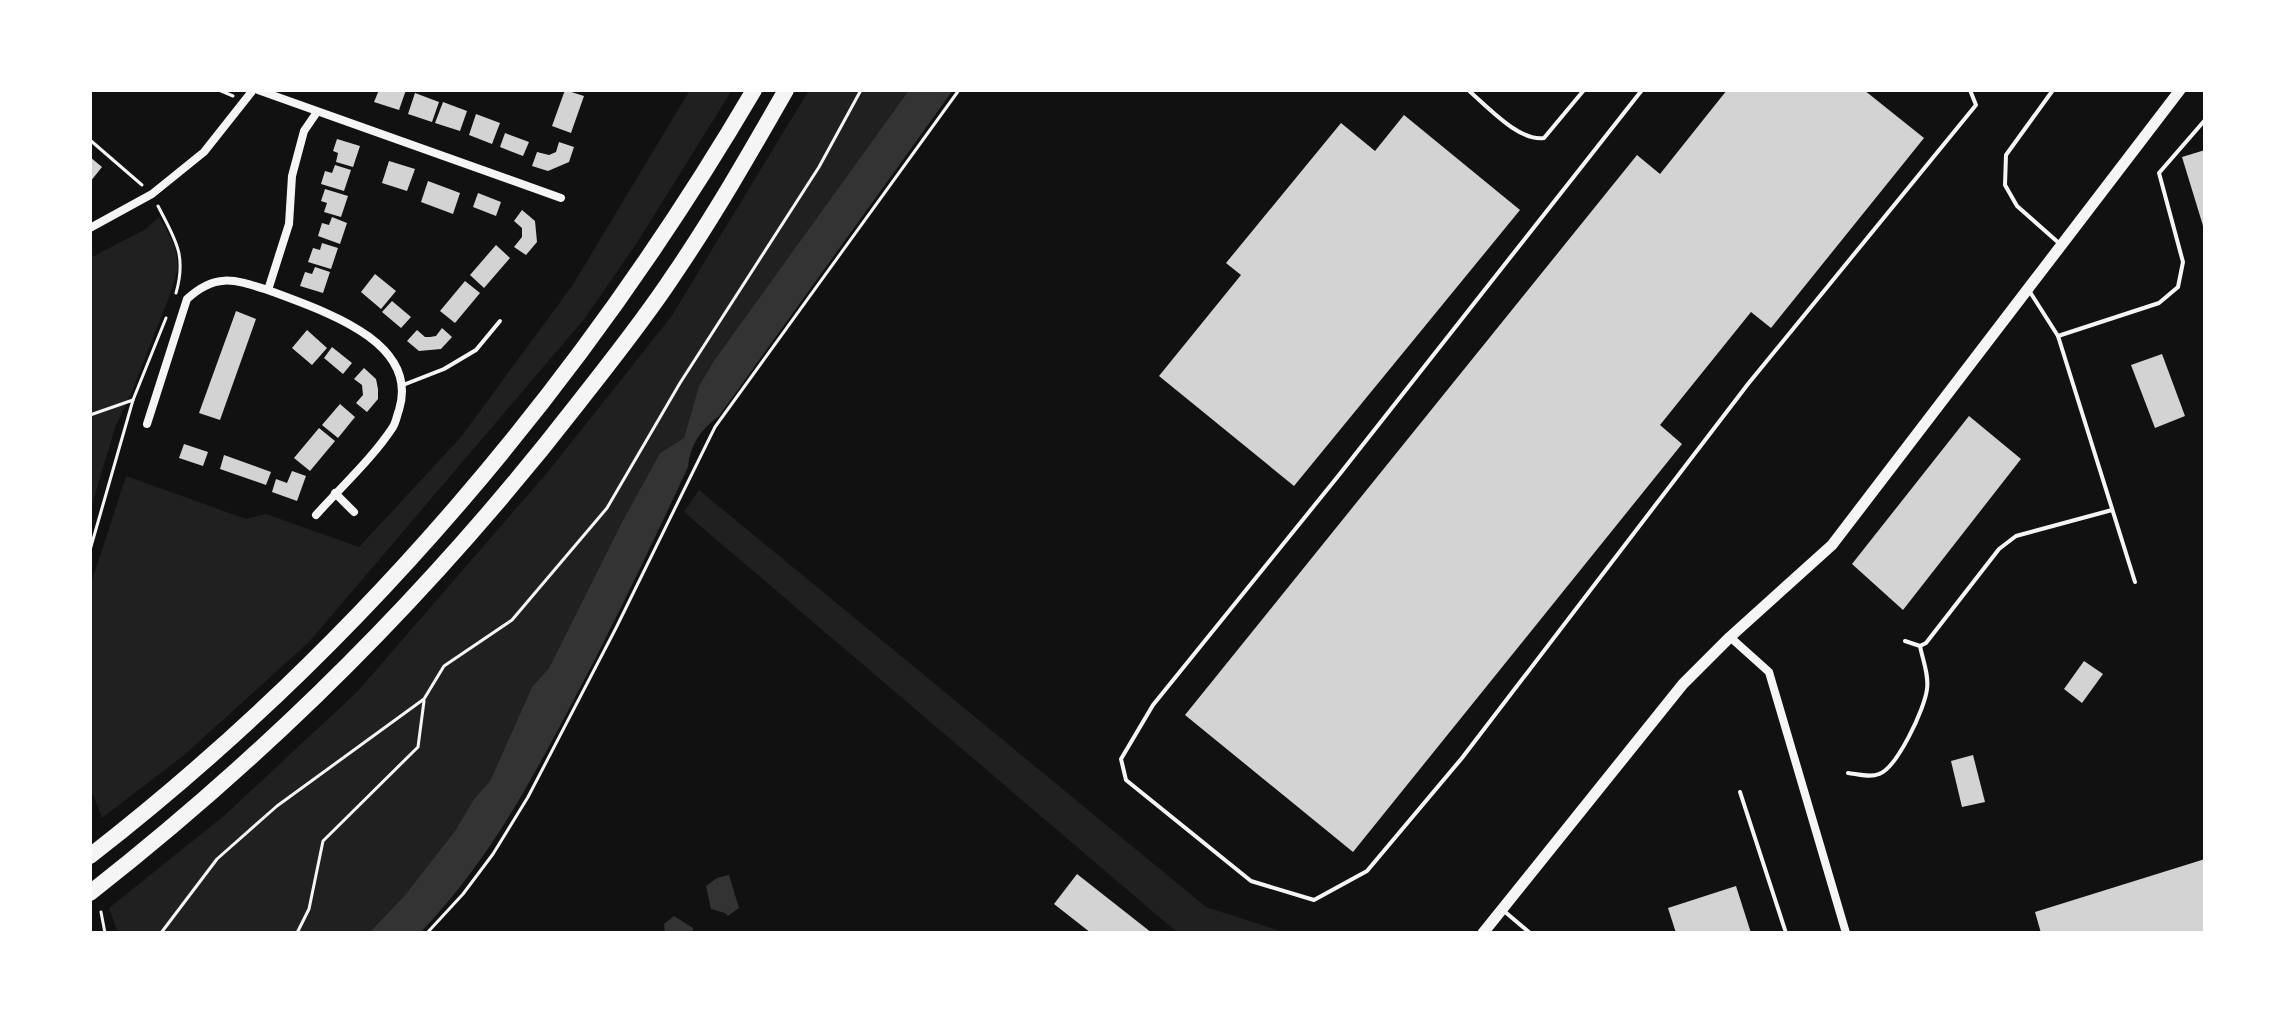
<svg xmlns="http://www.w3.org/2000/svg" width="2295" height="1023" font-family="'Source Sans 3',sans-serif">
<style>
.green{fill:#202020}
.water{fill:#333}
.building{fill:#d3d3d3}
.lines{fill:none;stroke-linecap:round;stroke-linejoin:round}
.path{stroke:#f5f5f5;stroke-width:3}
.service{stroke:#f5f5f5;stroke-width:4}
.minor{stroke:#f5f5f5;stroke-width:8}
.tertiary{stroke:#f5f5f5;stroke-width:11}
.motorway{stroke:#f5f5f5;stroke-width:16}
</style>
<rect width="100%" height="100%" fill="#111"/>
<g class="green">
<path d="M690,90H732L638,241L585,318L309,642L183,756L102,818L90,787V587L126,476L246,519L266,514L359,547L461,437L572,286Z"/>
<path d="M809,90H909L713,362L699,386L684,438L660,453L622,522L549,668L532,687L490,781L474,799L455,831L405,895L369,933H118L109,908L225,815L358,691L546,474L671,317Z"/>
<path d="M159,217L175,246L178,268L171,292L132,391L116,425L90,511V258L146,229Z"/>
<path d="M699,490L1206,907L1287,933H1178L684,512Z"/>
</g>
<g class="water">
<path d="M909,90H953L719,416C700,430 691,444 688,467C650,549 611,630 569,709C524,794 487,862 420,933H369L405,895L455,831L474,799L490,781L532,687L549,668L622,522L660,453L684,438L699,386L713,362Z"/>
<path d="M729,875L739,908L728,916L725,913L711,909L706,886L717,878Z"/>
<path d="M674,916L693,928V933H665L664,924Z"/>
</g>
<g class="building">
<path d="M379,90H406L399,110L374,102Z"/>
<path d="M565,90L584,96L571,133L552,126Z"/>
<path d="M1727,90H1864L1924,138L1771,328L1751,312L1660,425L1682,444L1353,852L1185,715L1637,155L1660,174Z"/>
<path d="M415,93L439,102L432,122L408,114Z"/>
<path d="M443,102L467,111L460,131L435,123Z"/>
<path d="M476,114L500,123L492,144L469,135Z"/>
<path d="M1404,115L1520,210L1294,486L1159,376L1241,275L1226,263L1341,123L1375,151Z"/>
<path d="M505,133L529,142L523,156L500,147Z"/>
<path d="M337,139L360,146L353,167L336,162L338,153L333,151Z"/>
<path d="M559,142L574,147L569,162L548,171L532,166L537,152L549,155L556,152Z"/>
<path d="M2205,150V228L2204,229L2182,157Z"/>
<path d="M90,157L102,167L90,182Z"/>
<path d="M389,161L415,169L407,191L382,183Z"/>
<path d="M335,165L351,170L344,191L321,184L325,171L332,173Z"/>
<path d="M428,181L460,193L453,214L421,202Z"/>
<path d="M325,189L348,196L341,217L324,212L327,203L321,201Z"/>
<path d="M478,193L501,202L496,216L473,207Z"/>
<path d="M522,210L535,221L537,242L526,255L514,247L522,237V228L514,221Z"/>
<path d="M332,217L347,223L340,244L318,236L322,223L329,225Z"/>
<path d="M322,243L338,248L331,269L308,262L313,248L320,250Z"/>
<path d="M496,245L510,258L484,288L470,275Z"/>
<path d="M315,267L330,272L323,293L300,286L305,272L312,274Z"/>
<path d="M375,274L396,291L381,309L361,292Z"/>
<path d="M465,281L480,293L455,323L440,311Z"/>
<path d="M392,301L411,317L401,328L382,312Z"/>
<path d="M236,311L256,319L220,420L199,413Z"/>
<path d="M442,328L452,337L441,349L419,351L407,341L417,330L425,337H430L436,336Z"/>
<path d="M307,330L327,348L312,365L292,348Z"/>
<path d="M332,347L352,363L343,374L324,358Z"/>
<path d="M2162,354L2185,416L2155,428L2131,365Z"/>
<path d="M364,368L376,379L378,389V399L367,412L356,403L363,395L362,385L354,379Z"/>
<path d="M340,404L355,417L338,438L322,425Z"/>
<path d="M1969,416L2021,459L1903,610L1852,564Z"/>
<path d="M319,428L335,441L310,471L294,458Z"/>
<path d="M184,444L208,452L203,466L179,458Z"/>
<path d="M224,455L271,472L266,485L220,469Z"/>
<path d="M292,471L306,476L297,501L272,492L276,479L287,483Z"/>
<path d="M2084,661L2103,674L2082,703L2064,689Z"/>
<path d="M1973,755L1985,802L1962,807L1951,761Z"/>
<path d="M2205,859V933H2041L2035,912Z"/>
<path d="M1077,874L1152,933H1091L1054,904Z"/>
<path d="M1736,886L1751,933H1676L1668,908Z"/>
</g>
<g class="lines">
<g class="path">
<path d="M219,90L233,96"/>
<path d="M90,140L142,185"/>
<path d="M158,206C175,239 187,255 176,293"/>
<path d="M90,415L133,400"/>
<path d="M90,550L133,400L166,318"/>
<path d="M101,912L105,933"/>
<path d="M161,933L217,859L277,806L424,699L444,666L512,620L607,508L680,383L819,167L861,90"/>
<path d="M297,933L309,909L323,841L418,747L424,701"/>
<path d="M427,933L463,894L493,854L528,797L616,628L715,427L959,90"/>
</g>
<g class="service">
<path d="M1468,90C1487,106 1519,142 1544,138L1584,90"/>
<path d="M1642,90L1339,475L1153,705L1121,759L1126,780L1251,881L1314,900L1367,871L1462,758L1748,384L1976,105L1970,90"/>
<path d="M2053,90L2006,155L2005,185L2017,206L2060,244"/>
<path d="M2030,292L2058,336L2135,582"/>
<path d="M2058,336L2159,303L2178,287L2183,262L2159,173L2205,120"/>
<path d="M403,385L444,369L476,350L500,321"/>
<path d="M1905,641L1920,646L1926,643L1999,549L2016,536L2112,510"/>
<path d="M1848,773C1857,774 1870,778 1879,774C1897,768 1925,708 1927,689C1929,675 1923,661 1920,646"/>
<path d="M1740,792L1786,933"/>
<path d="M1504,911L1530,933"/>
</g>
<g class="minor">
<path d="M258,90L561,198"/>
<path d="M90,228L152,194L204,152L253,90"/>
<path d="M147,424L187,299C215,273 233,279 268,290"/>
<path d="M335,493L354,512"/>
<path d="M316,515C341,487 372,459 393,427C396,422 397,415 399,410C421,339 316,309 268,290L289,224L292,176L304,131L317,112"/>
<path d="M1730,637L1769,672L1846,933"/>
</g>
<path class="tertiary" d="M1483,933L1683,684L1730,637L1832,545L2180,90"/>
<g class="motorway">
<path d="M90,856C359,647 582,383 754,90"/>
<path d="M90,893C275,748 435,588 579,402C611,361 644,320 673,276C714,216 750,153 786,90"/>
</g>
</g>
<rect width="2295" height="1023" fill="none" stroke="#ffffff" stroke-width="184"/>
</svg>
